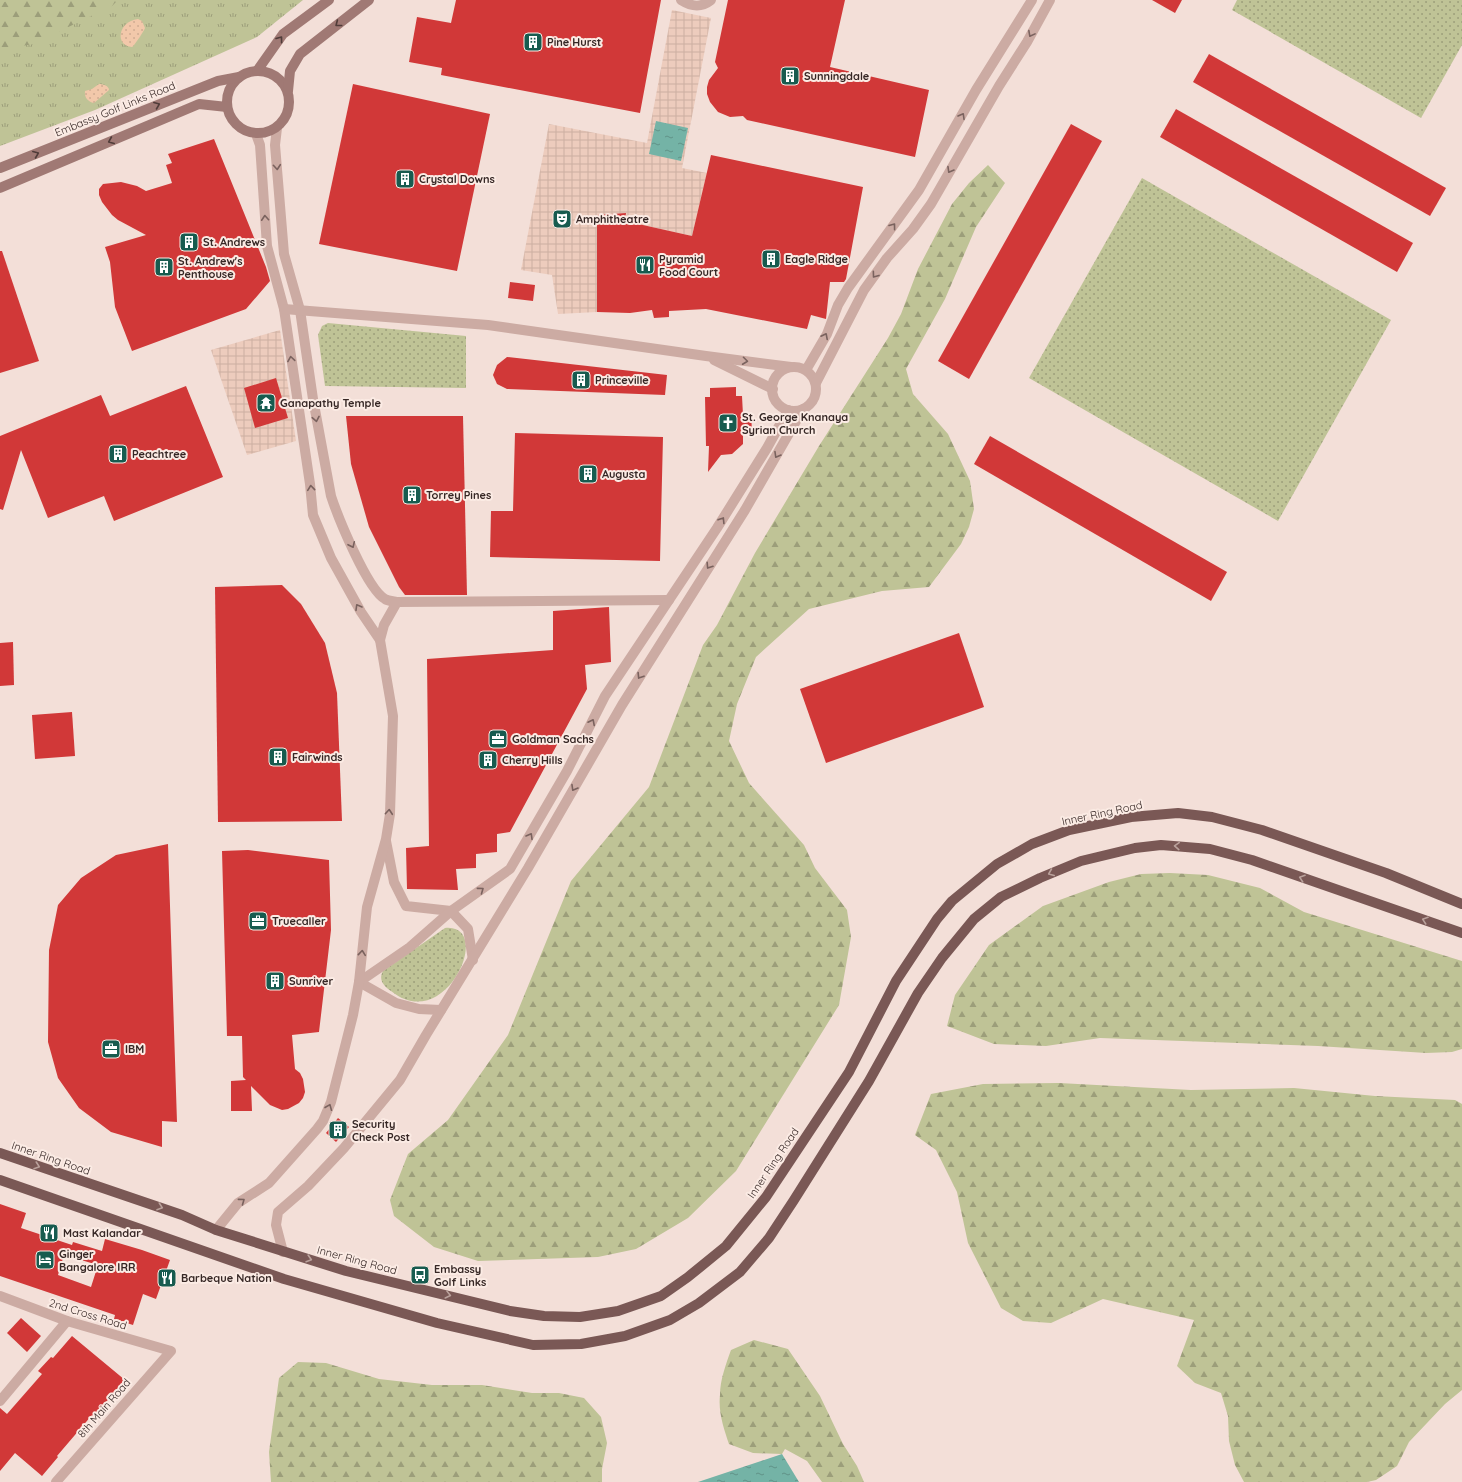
<svg xmlns="http://www.w3.org/2000/svg" width="1462" height="1482" font-family="Quicksand,sans-serif">
<style>
.grass{fill:url(#grass-tufts)}
.forest{fill:url(#forest-firs)}
.sand{fill:url(#sand-dots)}
.garden{fill:url(#garden-dots)}
.plaza{fill:url(#plaza-grid)}
.water{fill:url(#water-ripples)}
.building{fill:#d13838;fill-rule:evenodd}
.lines{fill:none;stroke-linecap:round;stroke-linejoin:round}
.street{stroke:#ccaba3;stroke-width:10}
.secondary{stroke:#a07974;stroke-width:10}
.primary{stroke:#7a5855;stroke-width:10}
.oneway{stroke:#503c39}
.oneway2{stroke:#7a625e}
.oneway3{stroke:#baa29c}
.labels{text-anchor:middle;stroke-width:4;stroke-linejoin:round;paint-order:stroke}
.poi-label{font-size:11px;font-weight:bold;fill:#362725;stroke:#fbebe4;text-anchor:start}
.street-label{font-size:11px;fill:#362725;stroke:#fbebe4}
</style>
<defs>
<pattern id="grass-tufts" width="24" height="20" patternUnits="userSpaceOnUse"><rect width="24" height="20" fill="#bfc396"/><path d="M3 7l-1-3M5 7V3M7 7l1-3M15 17l-1-3M17 17v-4M19 17l1-3" fill="none" stroke="#9c9e7a"/></pattern>
<pattern id="forest-firs" width="22" height="20" patternUnits="userSpaceOnUse"><rect width="22" height="20" fill="#bfc396"/><path d="M5 1l3.5 6h-7zM16 11l3.5 6h-7z" fill="#9c9e7a"/></pattern>
<pattern id="sand-dots" width="8" height="8" patternUnits="userSpaceOnUse"><rect width="8" height="8" fill="#f2c8aa"/><path d="M2 2h.1M6 6h.1" fill="none" stroke="#d0ac92" stroke-width="1.8" stroke-linecap="round"/></pattern>
<pattern id="garden-dots" width="8" height="8" patternUnits="userSpaceOnUse"><rect width="8" height="8" fill="#bfc396"/><path d="M2 2h.1M6 6h.1" fill="none" stroke="#9c9e7a" stroke-width="1.8" stroke-linecap="round"/></pattern>
<pattern id="plaza-grid" width="8" height="8" patternUnits="userSpaceOnUse"><rect width="8" height="8" fill="#edccbd"/><path d="M0 4h8M4 0v8" fill="none" stroke="#ccafa2"/></pattern>
<pattern id="water-ripples" width="26" height="14" patternUnits="userSpaceOnUse"><rect width="26" height="14" fill="#74b3a6"/><path d="M2 4q2-2 4 0t4 0M15 11q2-2 4 0t4 0" fill="none" stroke="#609287"/></pattern>
</defs>
<rect width="100%" height="100%" fill="#f3dfd8"/>
<path class="grass" d="M0,0H303L257,37L95,110L0,146Z"/>
<g class="forest">
<path d="M13,0H118L112,6L33,44L0,50V3Z"/>
<path d="M988,165L1005,183L976,227L945,299L906,369L913,394L948,434L970,481L974,509L969,527L961,544L929,587L882,591L809,609L756,657L737,704L729,741L749,783L804,845L815,868L847,910L851,937L839,1005L736,1171L688,1218L636,1249L598,1257L478,1261L434,1247L394,1216L390,1200L408,1154L448,1120L508,1035L571,881L649,787L703,645L717,625L755,553L819,446L888,338L901,314L918,269L952,204L969,183Z"/>
<path d="M1170,873L1208,875L1260,888L1304,912L1462,961V1049L1452,1052L1426,1053L1318,1046L1100,1038L1046,1046L994,1044L947,1026L955,995L989,945L1043,906L1109,882L1141,874Z"/>
<path d="M1059,1083L1191,1090L1294,1088L1375,1096L1455,1100L1462,1104V1390L1445,1404L1409,1442L1397,1466L1376,1480L1367,1482H1244L1235,1465L1229,1441L1228,1416L1221,1393L1195,1383L1177,1366L1194,1320L1103,1299L1051,1323L1023,1321L1001,1308L968,1243L957,1192L936,1150L915,1135L931,1094L983,1084Z"/>
<path d="M754,1340L788,1349L820,1396L843,1444L857,1466L864,1482H822L807,1461L785,1449L782,1454L753,1453L729,1444C724,1429 718,1412 720,1395C720,1380 726,1364 731,1350Z"/>
<path d="M298,1362L326,1363L379,1379L432,1385H482L532,1393H559L584,1398L601,1417L607,1443L602,1469V1482H271L269,1452L279,1378Z"/>
</g>
<g class="sand">
<path d="M138,19L142,21L145,28C144,31 134,46 132,47C115,46 117,22 138,19Z"/>
<path d="M99,84C103,84 109,86 109,90L94,103C88,102 84,97 85,91L92,89Z"/>
</g>
<g class="garden">
<path d="M1237,0H1462V45L1421,118L1232,10Z"/>
<path d="M1142,178L1391,320L1278,521L1029,378Z"/>
<path d="M328,323L466,336V388L325,386L318,335L322,326Z"/>
<path d="M445,928C495,923 446,1036 391,991C384,986 378,980 383,971Z"/>
</g>
<g class="plaza">
<path d="M672,10L711,18L682,168L707,173L692,236L625,221L626,213L597,215V312L558,314L552,275L521,270L549,124L647,143Z"/>
<path d="M280,330L296,441L247,455L211,350Z"/>
</g>
<g class="water">
<path d="M656,121L688,128L681,161L649,154Z"/>
<path d="M782,1454L799,1482H698Z"/>
</g>
<g class="building">
<path d="M456,0H661L640,113L441,75L442,68L409,62L417,17L451,23Z"/>
<path d="M728,0H845L830,67L929,90L915,157L747,120L743,116L730,117L718,112L710,102L707,94V87L709,80L718,68L715,62Z"/>
<path d="M1152,0H1182L1175,13Z"/>
<path d="M1209,54L1446,188L1430,216L1193,82Z"/>
<path d="M353,84L490,114L457,271L319,244Z"/>
<path d="M1176,109L1413,243L1397,272L1160,137Z"/>
<path d="M1071,124L1102,141L969,379L938,361Z"/>
<path d="M214,139L266,267L270,281L246,309L132,351L115,307L110,262L105,247L146,235L118,220L112,215L102,202L99,195V189L103,184L121,182L137,186L146,191L172,183L166,165L172,163L168,154Z"/>
<path d="M711,155L863,187L846,279L844,282H830L826,319L811,315L807,329L706,309L669,311V317L654,318L652,310L630,313L597,312V215L626,213L625,221L692,236Z"/>
<path d="M0,251H2L39,361L0,373Z"/>
<path d="M510,282L535,285L533,301L508,298Z"/>
<path d="M507,357L667,375L665,395L507,389L497,384L493,375L497,365Z"/>
<path d="M276,378L288,418L255,428L244,388Z"/>
<path d="M186,386L223,477L114,521L104,496L48,518L21,450L3,510L0,509V436L101,395L110,416Z"/>
<path d="M736,387V396H742L743,415L751,414L752,431H743V444L732,454L721,455L708,472L709,446H706L705,397H710V388Z"/>
<path d="M346,416H463L467,595H405L399,587L369,527L351,464Z"/>
<path d="M515,433L663,437L660,561L490,557L491,511H513Z"/>
<path d="M990,436L1227,572L1211,601L974,464Z"/>
<path d="M282,585L301,604L325,643L337,693L342,821L218,822L215,587Z"/>
<path d="M609,607L611,662L585,665L587,689L510,832L497,834V852L476,854V868L456,869L458,890L407,889L406,848L429,846L427,659L553,650V611Z"/>
<path d="M959,633L984,707L826,763L800,689Z"/>
<path d="M13,642L14,685L0,686V643Z"/>
<path d="M72,712L75,756L35,759L32,715Z"/>
<path d="M168,844L177,1122L162,1121V1147L111,1132L79,1108L58,1078L48,1042L49,950L58,905L81,878L116,855Z"/>
<path d="M248,850L329,860L331,930L319,1032L292,1035L295,1069L300,1073L303,1079L305,1092L303,1098L299,1103L288,1109L282,1110L270,1105L251,1086L252,1111H231V1081L246,1080L243,1077L242,1036H227L222,851Z"/>
<path d="M338,1118L349,1127L336,1142L326,1133Z"/>
<path d="M0,1204L26,1213L21,1228L72,1245L73,1242L102,1251L105,1239L142,1250L170,1260L156,1299L143,1294L133,1325L114,1319L115,1315L0,1276ZM64,1255L98,1265L91,1287L58,1275Z"/>
<path d="M21,1318L41,1336L27,1352L7,1333Z"/>
<path d="M72,1336L125,1380L106,1402L109,1404L97,1418L92,1415L57,1456L58,1457L42,1476L15,1453L0,1471V1408L7,1414L42,1374L38,1371L51,1357L53,1358Z"/>
</g>
<g class="lines">
<g class="street">
<path d="M681,0C692,7 701,8 711,0"/>
<path d="M277,128L275,145L284,254L300,310L313,399L331,496C338,517 367,589 385,599C388,601 393,601 397,602L669,600"/>
<path d="M256,134L260,145L267,246L284,309L310,484L313,515L331,558L361,612L380,640"/>
<path d="M284,309L488,325L706,356L791,367"/>
<path d="M714,360L773,389"/>
<circle cx="794" cy="389" r="22"/>
<path d="M806,370L827,334L838,305L848,288L919,190L976,90L1032,0"/>
<path d="M816,383L864,290L887,258L913,229L931,204L999,86L1027,42L1050,0"/>
<path d="M386,841L394,882L406,906L451,911L468,929L473,960"/>
<path d="M441,1010L419,1009L396,1003L359,982L410,947L451,911L510,869L567,771L605,696L717,528L767,448L788,410"/>
<path d="M216,1230L238,1203L269,1183L317,1129L323,1121L331,1102L353,1015L359,982L367,907L386,839L390,814L393,716L380,640L384,625L397,602"/>
<path d="M283,1252L276,1225L278,1212L308,1186L344,1148L400,1080L426,1035L528,868L622,705L745,510L803,409"/>
<path d="M0,1296L67,1321L171,1351L56,1482"/>
<path d="M0,1401L67,1321"/>
</g>
<g class="secondary">
<circle cx="258" cy="102" r="31"/>
<path d="M257,71L283,34L329,0"/>
<path d="M288,91L290,71L300,54L369,0"/>
<path d="M0,168L218,81L239,77"/>
<path d="M0,188L199,104L227,107"/>
</g>
<g class="primary">
<path d="M0,1153L182,1215L216,1230L346,1271L510,1311L544,1316L580,1317L618,1311L661,1296L688,1277L726,1246L766,1197L849,1072L896,981L937,919L952,901L997,864L1032,844L1069,830L1131,817L1178,813L1212,817L1262,830L1386,873L1462,904"/>
<path d="M0,1180L284,1279L437,1323L533,1345L581,1344L625,1336L670,1320L699,1303L740,1272L769,1238L794,1200L869,1081L918,993L942,958L974,919L1001,897L1040,878L1081,861L1135,848L1161,845L1210,849L1252,860L1462,933"/>
</g>
</g>
<defs><path id="oneway-chevron" d="M-2-3.5L2.5 0L-2 3.5" fill="none" stroke-width="1.6" stroke-linecap="round" stroke-linejoin="round"/></defs>
<g class="oneway">
<use href="#oneway-chevron" transform="translate(338 24) rotate(142)"/>
<use href="#oneway-chevron" transform="translate(280 39) rotate(-53)"/>
<use href="#oneway-chevron" transform="translate(157 105) rotate(-22)"/>
<use href="#oneway-chevron" transform="translate(111 141) rotate(157)"/>
<use href="#oneway-chevron" transform="translate(36 154) rotate(-22)"/>
</g>
<g class="oneway2">
<use href="#oneway-chevron" transform="translate(1031 34) rotate(118)"/>
<use href="#oneway-chevron" transform="translate(962 116) rotate(-60)"/>
<use href="#oneway-chevron" transform="translate(277 167) rotate(85)"/>
<use href="#oneway-chevron" transform="translate(950 170) rotate(120)"/>
<use href="#oneway-chevron" transform="translate(265 218) rotate(-94)"/>
<use href="#oneway-chevron" transform="translate(893 226) rotate(-53)"/>
<use href="#oneway-chevron" transform="translate(875 275) rotate(126)"/>
<use href="#oneway-chevron" transform="translate(825 336) rotate(-63)"/>
<use href="#oneway-chevron" transform="translate(291 359) rotate(-99)"/>
<use href="#oneway-chevron" transform="translate(745 361) rotate(7)"/>
<use href="#oneway-chevron" transform="translate(316 419) rotate(79)"/>
<use href="#oneway-chevron" transform="translate(777 455) rotate(120)"/>
<use href="#oneway-chevron" transform="translate(311 488) rotate(-96)"/>
<use href="#oneway-chevron" transform="translate(722 520) rotate(-58)"/>
<use href="#oneway-chevron" transform="translate(352 545) rotate(65)"/>
<use href="#oneway-chevron" transform="translate(709 566) rotate(123)"/>
<use href="#oneway-chevron" transform="translate(358 607) rotate(-120)"/>
<use href="#oneway-chevron" transform="translate(640 676) rotate(122)"/>
<use href="#oneway-chevron" transform="translate(592 722) rotate(-63)"/>
<use href="#oneway-chevron" transform="translate(574 788) rotate(120)"/>
<use href="#oneway-chevron" transform="translate(389 812) rotate(-85)"/>
<use href="#oneway-chevron" transform="translate(530 836) rotate(-60)"/>
<use href="#oneway-chevron" transform="translate(481 890) rotate(-36)"/>
<use href="#oneway-chevron" transform="translate(362 953) rotate(-84)"/>
<use href="#oneway-chevron" transform="translate(329 1107) rotate(-68)"/>
<use href="#oneway-chevron" transform="translate(242 1201) rotate(-36)"/>
</g>
<g class="oneway3">
<use href="#oneway-chevron" transform="translate(1177 846) rotate(-177)"/>
<use href="#oneway-chevron" transform="translate(1051 873) rotate(157)"/>
<use href="#oneway-chevron" transform="translate(1302 878) rotate(-161)"/>
<use href="#oneway-chevron" transform="translate(1425 920) rotate(-161)"/>
<use href="#oneway-chevron" transform="translate(37 1166) rotate(19)"/>
<use href="#oneway-chevron" transform="translate(160 1207) rotate(19)"/>
<use href="#oneway-chevron" transform="translate(309 1259) rotate(17)"/>
<use href="#oneway-chevron" transform="translate(448 1295) rotate(14)"/>
</g>
<defs>
<symbol id="building-square" viewBox="-11 -11 22 22"><rect x="-9" y="-9" width="18" height="18" rx="4" fill="#175b4f" stroke="#fbebe4"/><path d="M-4-6H4V6H1V3H-1V6H-4ZM-2.5-4.3h1.7v1.8h-1.7ZM.8-4.3h1.7v1.8H.8ZM-2.5-1h1.7V.8h-1.7ZM.8-1h1.7V.8H.8Z" fill="#fff"/></symbol>
<symbol id="theatre-square" viewBox="-11 -11 22 22"><rect x="-9" y="-9" width="18" height="18" rx="4" fill="#175b4f" stroke="#fbebe4"/><path d="M-5-5.5Q0-4 5-5.5V0Q5 5 0 6Q-5 5-5 0ZM-3.3-2.5H-1v1.5H-3.3ZM1-2.5H3.3v1.5H1ZM-2.8 1Q0 5.5 2.8 1Z" fill="#fff"/></symbol>
<symbol id="restaurant-square" viewBox="-11 -11 22 22"><rect x="-9" y="-9" width="18" height="18" rx="4" fill="#175b4f" stroke="#fbebe4"/><path d="M-5-6h1v4h1v-4h1v4h1v-4h1v5L-1.5 .5V6h-2V.5L-5-1ZM5-6V6H3V1.5H1.5Q1.5-4 5-6Z" fill="#fff"/></symbol>
<symbol id="temple-square" viewBox="-11 -11 22 22"><rect x="-9" y="-9" width="18" height="18" rx="4" fill="#175b4f" stroke="#fbebe4"/><path d="M0-6L5-2H3V0L6.5 2.5H4V6H1.5V3h-3V6H-4V2.5H-6.5L-3 0V-2H-5Z" fill="#fff"/></symbol>
<symbol id="church-square" viewBox="-11 -11 22 22"><rect x="-9" y="-9" width="18" height="18" rx="4" fill="#175b4f" stroke="#fbebe4"/><path d="M-1.2-6h2.4v3.5h3.3v2.4h-3.3V6h-2.4V-.1h-3.3v-2.4h3.3Z" fill="#fff"/></symbol>
<symbol id="office-square" viewBox="-11 -11 22 22"><rect x="-9" y="-9" width="18" height="18" rx="4" fill="#175b4f" stroke="#fbebe4"/><path d="M-6-3h4V-5.5h4V-3h4V5H-6ZM-1-4.5V-3h2v-1.5ZM-6 0V1H6V0Z" fill="#fff"/></symbol>
<symbol id="hotel-square" viewBox="-11 -11 22 22"><rect x="-9" y="-9" width="18" height="18" rx="4" fill="#175b4f" stroke="#fbebe4"/><path d="M-6-4.5h1.5V1H6V5H4.5V3h-9V5H-6ZM-4 0a1.8 1.8 0 1 1 3.6 0ZM.5 0V-2.5h3Q6-2.5 6 0Z" fill="#fff"/></symbol>
<symbol id="bus-square" viewBox="-11 -11 22 22"><rect x="-9" y="-9" width="18" height="18" rx="4" fill="#175b4f" stroke="#fbebe4"/><path d="M-5-6H5V4H4V6H2V4H-2V6H-4V4H-5ZM-3.5-4V0h7V-4ZM-3.5 1.2v1.5H-2V1.2ZM2 1.2v1.5H3.5V1.2Z" fill="#fff"/></symbol>
</defs>
<g fill-rule="evenodd">
<use href="#building-square" x="522" y="31" width="22" height="22"/>
<use href="#building-square" x="779" y="65" width="22" height="22"/>
<use href="#building-square" x="394" y="168" width="22" height="22"/>
<use href="#theatre-square" x="551" y="208" width="22" height="22"/>
<use href="#building-square" x="178" y="231" width="22" height="22"/>
<use href="#building-square" x="760" y="248" width="22" height="22"/>
<use href="#restaurant-square" x="634" y="254" width="22" height="22"/>
<use href="#building-square" x="153" y="256" width="22" height="22"/>
<use href="#building-square" x="570" y="369" width="22" height="22"/>
<use href="#temple-square" x="255" y="392" width="22" height="22"/>
<use href="#church-square" x="717" y="412" width="22" height="22"/>
<use href="#building-square" x="107" y="443" width="22" height="22"/>
<use href="#building-square" x="577" y="463" width="22" height="22"/>
<use href="#building-square" x="401" y="484" width="22" height="22"/>
<use href="#office-square" x="487" y="728" width="22" height="22"/>
<use href="#building-square" x="267" y="746" width="22" height="22"/>
<use href="#building-square" x="477" y="749" width="22" height="22"/>
<use href="#office-square" x="247" y="910" width="22" height="22"/>
<use href="#building-square" x="264" y="970" width="22" height="22"/>
<use href="#office-square" x="100" y="1038" width="22" height="22"/>
<use href="#building-square" x="327" y="1119" width="22" height="22"/>
<use href="#restaurant-square" x="38" y="1222" width="22" height="22"/>
<use href="#hotel-square" x="34" y="1249" width="22" height="22"/>
<use href="#bus-square" x="409" y="1264" width="22" height="22"/>
<use href="#restaurant-square" x="156" y="1267" width="22" height="22"/>
</g>
<g class="labels">
<g class="poi-label">
<text x="547" y="46">Pine Hurst</text>
<text x="804" y="80">Sunningdale</text>
<text x="419" y="183">Crystal Downs</text>
<text x="576" y="223">Amphitheatre</text>
<text x="203" y="246">St. Andrews</text>
<text x="659" y="263">Pyramid<tspan x="659" dy="13">Food Court</tspan></text>
<text x="785" y="263">Eagle Ridge</text>
<text x="178" y="265">St. Andrew's<tspan x="178" dy="13">Penthouse</tspan></text>
<text x="595" y="384">Princeville</text>
<text x="280" y="407">Ganapathy Temple</text>
<text x="742" y="421">St. George Knanaya<tspan x="742" dy="13">Syrian Church</tspan></text>
<text x="132" y="458">Peachtree</text>
<text x="602" y="478">Augusta</text>
<text x="426" y="499">Torrey Pines</text>
<text x="512" y="743">Goldman Sachs</text>
<text x="292" y="761">Fairwinds</text>
<text x="502" y="764">Cherry Hills</text>
<text x="272" y="925">Truecaller</text>
<text x="289" y="985">Sunriver</text>
<text x="125" y="1053">IBM</text>
<text x="352" y="1128">Security<tspan x="352" dy="13">Check Post</tspan></text>
<text x="63" y="1237">Mast Kalandar</text>
<text x="59" y="1258">Ginger<tspan x="59" dy="13">Bangalore IRR</tspan></text>
<text x="434" y="1273">Embassy<tspan x="434" dy="13">Golf Links</tspan></text>
<text x="181" y="1282">Barbeque Nation</text>
</g>
<g class="street-label">
<text transform="translate(115 109) rotate(-22)" y="4">Embassy Golf Links Road</text>
<text transform="translate(1102 813) rotate(-12)" y="4">Inner Ring Road</text>
<text transform="translate(51 1158) rotate(19)" y="4">Inner Ring Road</text>
<text transform="translate(773 1163) rotate(-56)" y="4">Inner Ring Road</text>
<text transform="translate(357 1260) rotate(15)" y="4">Inner Ring Road</text>
<text transform="translate(88 1314) rotate(17)" y="4">2nd Cross Road</text>
<text transform="translate(104 1408) rotate(-49)" y="4">8th Main Road</text>
</g>
</g>
</svg>
